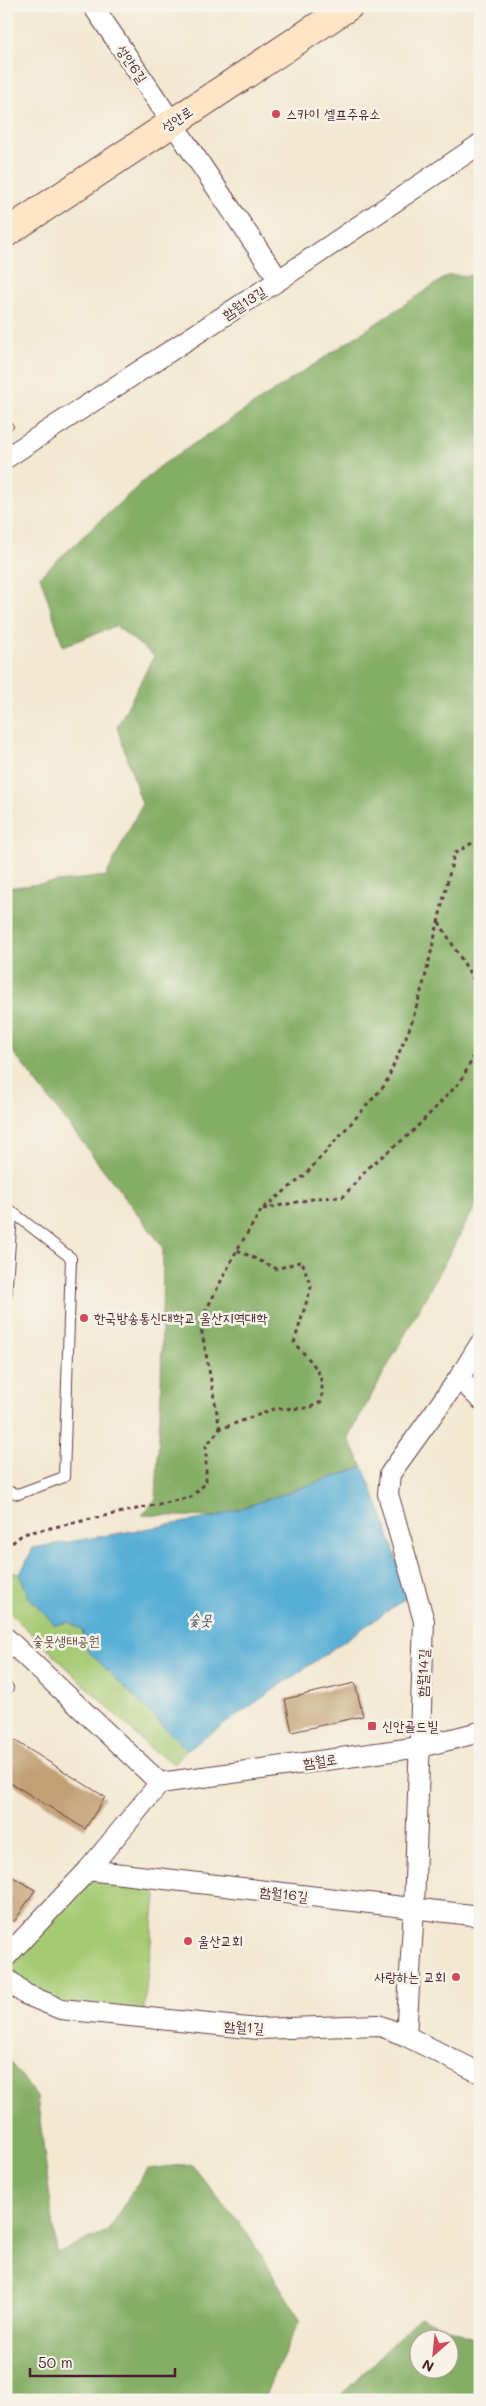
<svg xmlns="http://www.w3.org/2000/svg" width="486" height="2406" font-family="Mali,'Poor Story',sans-serif">
<style>
.green{fill:#a6ca73;stroke:#78744f}
.forest{fill:#84ae65;stroke:#676648;fill-rule:evenodd}
.water{fill:#59afd5;stroke:#526780}
.building{fill:#c1a075}
.lines{fill:none;stroke-linecap:round;stroke-linejoin:round}
.lane-casing{stroke:#633d44;stroke-width:12}
.street-casing{stroke:#633d44;stroke-width:22}
.secondary-casing{stroke:#633d44;stroke-width:30}
.path{stroke:#633d44;stroke-width:3;stroke-dasharray:4 4;stroke-linecap:butt}
.lane{stroke:#fff;stroke-width:10}
.street{stroke:#fff;stroke-width:20}
.secondary{stroke:#fee5c5;stroke-width:28}
.poi-dot{fill:#d1495b;stroke:#f7f3e8;stroke-width:2}
.labels{text-anchor:middle;stroke-width:5;stroke-linejoin:round;paint-order:stroke}
.street-label{font-size:14px;fill:#4a1f2b;stroke:#f7f3e8}
.poi-label{font-size:14px;fill:#4a1f2b;stroke:#f7f3e8;text-anchor:start}
.park-label{font-size:14px;fill:#665241;stroke:#f7f3e8}
.water-label{font-size:15px;font-style:italic;fill:#4f5166;stroke:#f7f3e8}
</style>
<rect width="100%" height="100%" fill="#f7f3e8"/>
<filter id="ink" filterUnits="userSpaceOnUse"><feTurbulence type="fractalNoise" baseFrequency=".02" numOctaves="2"/><feDisplacementMap in="SourceGraphic" scale="10" xChannelSelector="R" yChannelSelector="G"/><feConvolveMatrix kernelMatrix="1 2 1 2 8 2 1 2 1" color-interpolation-filters="sRGB"/></filter>
<filter id="wash" filterUnits="userSpaceOnUse"><feTurbulence type="fractalNoise" baseFrequency=".0096" numOctaves="4" result="noise"/><feDisplacementMap in="SourceGraphic" scale="20" xChannelSelector="R" yChannelSelector="G"/><feGaussianBlur stdDeviation="1.12" result="paint"/><feColorMatrix in="noise" values="0 0 0 0 0 0 0 0 0 0 0 0 0 0 0 0 0 1.4 0 .05"/><feComposite in="paint" operator="in"/></filter>
<g filter="url(#wash)">
<rect width="100%" height="100%" fill="#f3e8d2"/>
<g class="green">
<path d="M6,1571L20,1574L28,1596L82,1630L87,1650L187,1750L174,1764L150,1748L6,1609Z"/>
<path d="M88,1870L158,1878L143,2017L61,2009L6,1978V1957Z"/>
</g>
<g class="forest">
<path d="M449,275L480,276V1198L348,1438L363,1467L215,1517L142,1515L156,1499L161,1390L163,1247L6,1043V888L106,876L142,804L117,727L154,656L116,626L63,646L40,576L159,467Z"/>
<path d="M6,2057L37,2097L57,2253L107,2231L147,2169L191,2164L245,2230L300,2319L263,2400H6Z"/>
<path d="M420,2317L480,2341V2400H336ZM418,2338H448V2368H418Z"/>
</g>
<path class="water" d="M363,1467L382,1515L409,1596L187,1750L87,1650L82,1630L69,1622L55,1625L28,1596L20,1574L33,1548L215,1517Z"/>
<g id="blocks">
<g class="building">
<path d="M6,414L14,427L6,432Z"/>
<path d="M355,1683L363,1716L292,1732L285,1699Z"/>
<path d="M6,1735L105,1797L85,1829L6,1780Z"/>
<path d="M6,1873L35,1890L14,1922L6,1917Z"/>
</g>
</g>
</g>
<g filter="url(#ink)">
<use href="#blocks" fill-opacity="0" stroke="#633d44" stroke-width="1"/>
<g class="lines">
<defs>
<g id="lane">
<path d="M6,1207L71,1258L64,1477L18,1494L6,1491"/>
<path d="M6,1297L12,1214"/>
<path d="M6,1687L8,1688"/>
</g>
<g id="street">
<path d="M93,6L279,280"/>
<path d="M6,458L279,280L480,144"/>
<path d="M459,1378L480,1399"/>
<path d="M6,1638L160,1783"/>
<path d="M88,1870L480,1916"/>
<path d="M6,1957L88,1870L160,1783L420,1747L480,1732"/>
<path d="M6,1978L25,1994L61,2009L258,2029L378,2025L406,2036L480,2073"/>
<path d="M406,2036L414,1909L424,1621L388,1494L390,1474L459,1378L480,1344"/>
</g>
<path id="secondary" d="M6,233L349,6"/>
</defs>
<use href="#lane" class="lane-casing"/>
<use href="#street" class="street-casing"/>
<use href="#secondary" class="secondary-casing"/>
<g class="path">
<path d="M439,922L480,990"/>
<path d="M263,1209L317,1198L343,1197L370,1166L410,1134L461,1081L480,1044"/>
<path d="M220,1429L200,1322L237,1250L262,1209L304,1176L385,1085L411,1025L425,978L454,854L480,838"/>
<path d="M6,1548L23,1534L191,1497L206,1483V1446L220,1429L274,1409L309,1408L321,1402C326,1372 313,1364 294,1343L311,1287L302,1261L277,1269L237,1250"/>
</g>
<use href="#lane" class="lane"/>
<use href="#street" class="street"/>
<use href="#secondary" class="secondary"/>
</g>
</g>
<g class="poi-dot">
<circle cx="276" cy="114" r="5"/>
<circle cx="84" cy="1318" r="5"/>
<rect x="367" y="1721" width="10" height="10" rx="2.5"/>
<circle cx="188" cy="1941" r="5"/>
<circle cx="456" cy="1977" r="5"/>
</g>
<g class="labels">
<g class="street-label">
<text transform="translate(132 64) rotate(56)" y="5">성안6길</text>
<text transform="translate(177 119) rotate(-34)" y="5">성안로</text>
<text transform="translate(244 303) rotate(-33)" y="5">함월13길</text>
<text transform="translate(423 1673) rotate(-88)" y="5">함월14길</text>
<text transform="translate(320 1761) rotate(-8)" y="5">함월로</text>
<text transform="translate(284 1894) rotate(7)" y="5">함월16길</text>
<text transform="translate(244 2027) rotate(4)" y="5">함월1길</text>
</g>
<g class="poi-label">
<text x="286" y="119">스카이 셀프주유소</text>
<text x="94" y="1323">한국방송통신대학교 울산지역대학</text>
<text x="382" y="1731">신안골드빌</text>
<text x="198" y="1946">울산교회</text>
<text x="446" y="1982" text-anchor="end">사랑하는 교회</text>
</g>
<g class="park-label">
<text x="66" y="1646">숯못생태공원</text>
</g>
<g class="water-label">
<text x="200" y="1625">숯못</text>
</g>
</g>
<rect width="486" height="2406" fill="none" stroke="#f7f3e8" stroke-width="25"/>
<g transform="translate(434 2354) rotate(207)"><circle r="24" fill="#f7f3e8" stroke="#b29e9c"/>
<path d="M0-4L9 19L0 12L-9 19Z" fill="#d1495b"/>
<text y="-8" font-size="14" font-weight="bold" text-anchor="middle" fill="#4a1f2b">N</text>
</g>
<path d="M30 2368v8h145v-8" fill="none" stroke="#4a1f2b" stroke-width="2.5"/>
<text x="38" y="2368" font-size="15" fill="#4a1f2b" stroke="#f7f3e8" stroke-width="4" paint-order="stroke">50 m</text>
</svg>
